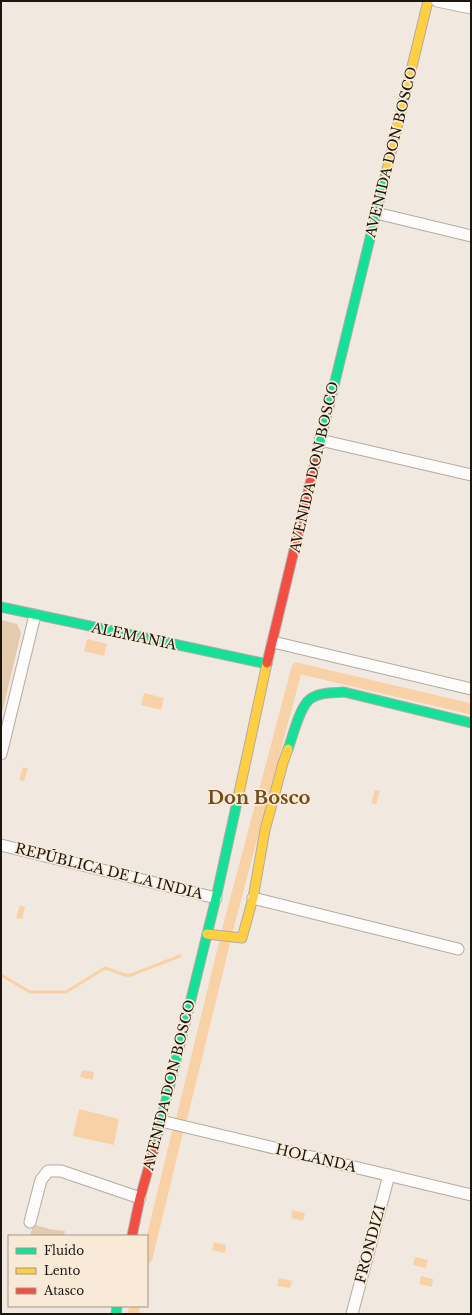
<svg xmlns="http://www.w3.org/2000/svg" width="472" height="1315" font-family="'Libre Baskerville',serif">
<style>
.green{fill:#e4cbae}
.water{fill:#f8d2a6}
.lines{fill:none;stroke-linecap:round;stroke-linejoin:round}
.stream{stroke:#f8d2a6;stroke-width:3}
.canal{stroke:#f8d2a6;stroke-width:11}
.street-casing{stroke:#b2aba4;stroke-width:13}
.fast-casing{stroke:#b2aba4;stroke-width:11}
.slow-casing{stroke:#b2aba4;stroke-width:11}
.jam-casing{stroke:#b2aba4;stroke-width:11}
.street{stroke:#fdfcfa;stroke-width:11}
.fast{stroke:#16e098;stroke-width:9}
.slow{stroke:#ffcf43;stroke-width:9}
.jam{stroke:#f24e42;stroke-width:9}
.labels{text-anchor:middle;stroke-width:3.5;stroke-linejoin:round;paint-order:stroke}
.street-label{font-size:14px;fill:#1b1610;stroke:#f9ead8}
.district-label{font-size:18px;font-weight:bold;fill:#714c1c;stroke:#f9ead8}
</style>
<rect width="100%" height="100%" fill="#f1e9e0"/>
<g class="green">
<path d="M1,620L17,624L21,633L1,717Z"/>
<path d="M33,1224L49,1229L65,1231L64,1236H30Z"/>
</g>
<g class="water">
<path d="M87,639L107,644L104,656L84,651Z"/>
<path d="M144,693L164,698L161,710L141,705Z"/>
<path d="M23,767L28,769L24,781L19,780Z"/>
<path d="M375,790L380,791L376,804L371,803Z"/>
<path d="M20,905L25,907L22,919L16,918Z"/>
<path d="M82,1070L94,1072L93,1080L80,1077Z"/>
<path d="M79,1109L119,1119L114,1145L73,1136Z"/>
<path d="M292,1210L305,1213L303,1221L291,1218Z"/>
<path d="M214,1242L226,1245L225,1253L212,1250Z"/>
<path d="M415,1257L428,1260L426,1268L413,1265Z"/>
<path d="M421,1276L433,1279L432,1287L419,1284Z"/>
<path d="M279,1278L292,1281L290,1288L277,1286Z"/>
</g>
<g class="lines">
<path class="stream" d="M1,975L30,992H66L105,968L128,976L180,956"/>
<g class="canal">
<path d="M228,928L297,668L471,709"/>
<path d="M182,1117L224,945"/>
<path d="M147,1258L177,1134"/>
<path d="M133,1314L135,1306"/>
</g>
<defs>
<g id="street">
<path d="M437,1L471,8"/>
<path d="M376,213L471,236"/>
<path d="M320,440L471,475"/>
<path d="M273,642L471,689"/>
<path d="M1,754L35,615"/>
<path d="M1,845L216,898"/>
<path d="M253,898L458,949"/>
<path d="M161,1121L471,1195"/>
<path d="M30,1222L41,1180L48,1171H61L140,1198"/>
<path d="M352,1314L389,1175"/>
</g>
<g id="fast">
<path d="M315,463L386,173"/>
<path d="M1,607L267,664"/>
<path d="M288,749C293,736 299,708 310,699C319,692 333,693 344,692L471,723"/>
<path d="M155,1145L216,898L239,793"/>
<path d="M116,1314L117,1306"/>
</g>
<g id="slow">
<path d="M386,173L428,1"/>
<path d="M239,793L267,663"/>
<path d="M207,934L242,938L253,898L265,830L283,763L288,749"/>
</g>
<g id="jam">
<path d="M267,663L315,463"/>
<path d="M132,1236L140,1198L155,1145"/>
</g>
</defs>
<use href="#street" class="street-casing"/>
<use href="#fast" class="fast-casing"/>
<use href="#slow" class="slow-casing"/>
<use href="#jam" class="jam-casing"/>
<use href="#street" class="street"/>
<use href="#fast" class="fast"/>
<use href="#slow" class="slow"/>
<use href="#jam" class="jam"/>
</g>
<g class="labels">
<g class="street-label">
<text transform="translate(391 152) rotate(-76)" y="5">AVENIDA DON BOSCO</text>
<text transform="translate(314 467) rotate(-77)" y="5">AVENIDA DON BOSCO</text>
<text transform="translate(134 636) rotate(12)" y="5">ALEMANIA</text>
<text transform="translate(109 871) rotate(14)" y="5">REPÚBLICA DE LA INDIA</text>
<text transform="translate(169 1085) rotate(-76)" y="5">AVENIDA DON BOSCO</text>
<text transform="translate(316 1158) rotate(13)" y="5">HOLANDA</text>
<text transform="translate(370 1244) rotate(-75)" y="5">FRONDIZI</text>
</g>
<g class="district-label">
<text x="259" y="804">Don Bosco</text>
</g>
</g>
<rect width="472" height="1315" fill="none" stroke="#1b1610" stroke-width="4"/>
<rect x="8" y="1235" width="140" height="72" fill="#f9ead8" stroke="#a09588"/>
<rect x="16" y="1248" width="20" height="6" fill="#16e098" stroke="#a09588"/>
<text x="44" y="1255" font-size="12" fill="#1b1610">Fluido</text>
<rect x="16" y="1268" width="20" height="6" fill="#ffcf43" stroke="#a09588"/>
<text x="44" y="1275" font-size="12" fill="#1b1610">Lento</text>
<rect x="16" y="1288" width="20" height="6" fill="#f24e42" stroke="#a09588"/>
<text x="44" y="1295" font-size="12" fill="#1b1610">Atasco</text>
</svg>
